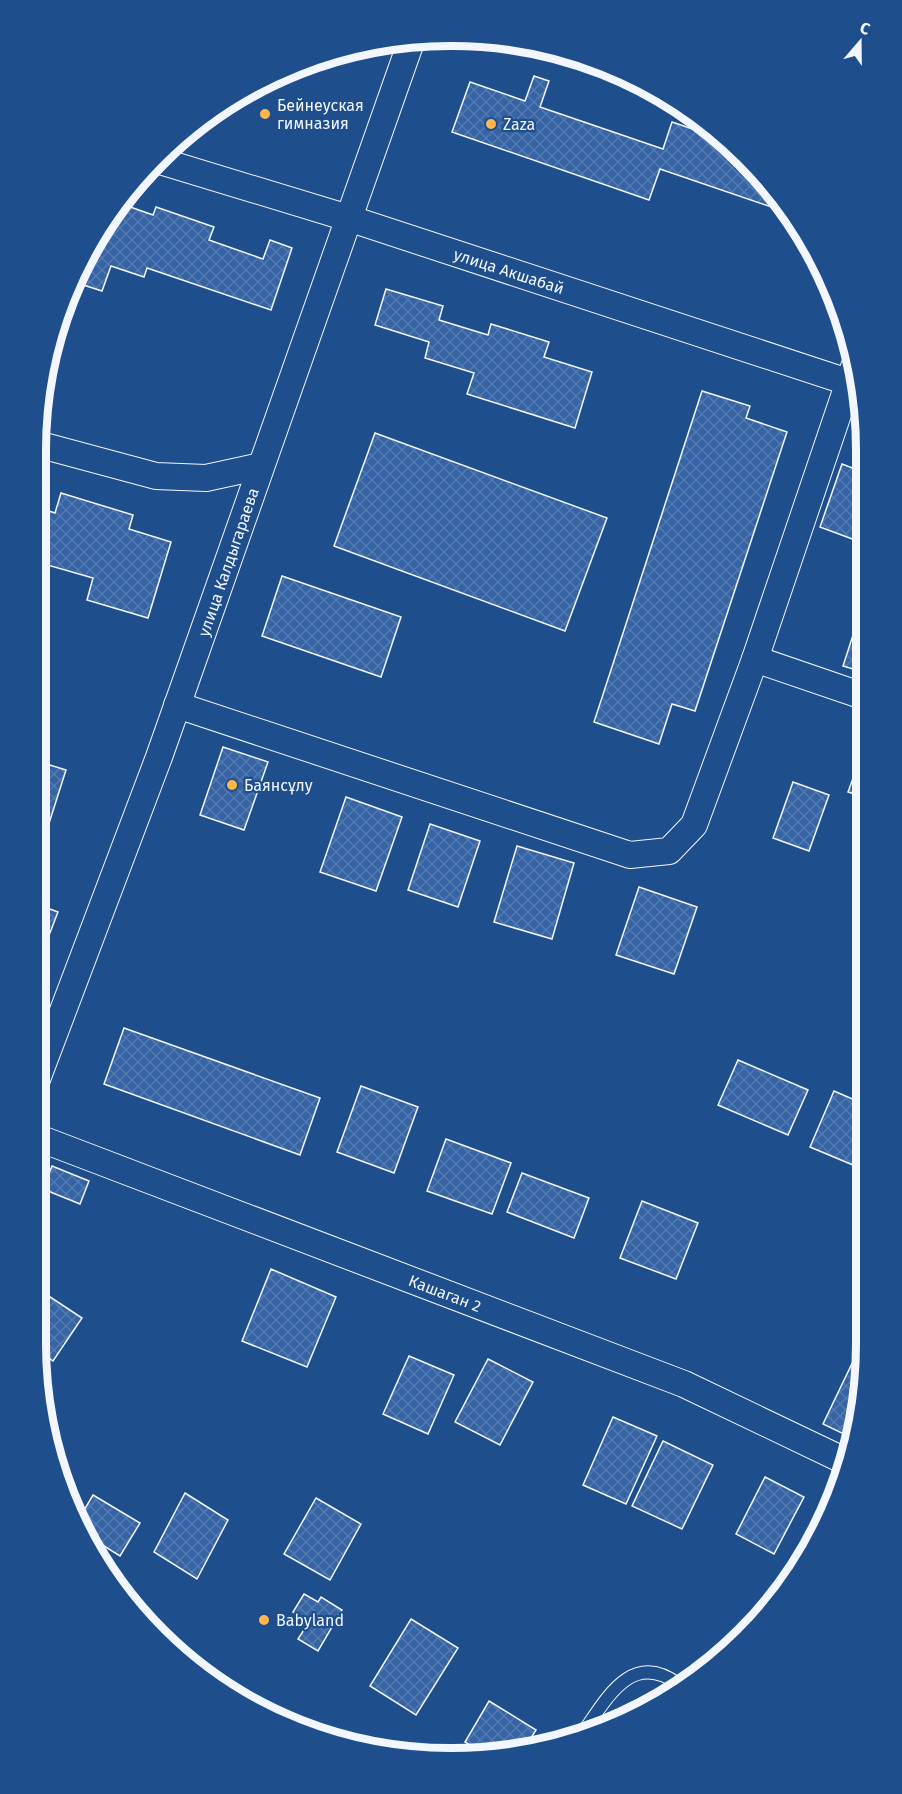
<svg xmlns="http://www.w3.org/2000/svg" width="902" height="1794" font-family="'Fira Sans',sans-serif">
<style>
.building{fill:url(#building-cross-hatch);stroke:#f2f6ff;stroke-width:1.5}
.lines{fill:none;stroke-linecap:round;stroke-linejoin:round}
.lane-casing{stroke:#f2f6ff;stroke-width:14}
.street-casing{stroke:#f2f6ff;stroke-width:28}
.lane{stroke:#1f4e8c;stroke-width:12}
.street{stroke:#1f4e8c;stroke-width:26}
.poi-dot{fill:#ffb74d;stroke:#1f4e8c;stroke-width:2}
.labels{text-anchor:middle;stroke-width:4.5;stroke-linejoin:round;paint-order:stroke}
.poi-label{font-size:16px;fill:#f2f6ff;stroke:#1f4e8c;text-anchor:start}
.street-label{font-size:16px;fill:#f2f6ff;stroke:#1f4e8c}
.rim{fill:none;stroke:#f2f6ff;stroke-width:8}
</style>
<defs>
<pattern id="building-cross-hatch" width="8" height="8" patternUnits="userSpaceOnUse" patternTransform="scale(1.5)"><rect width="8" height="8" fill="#3563a3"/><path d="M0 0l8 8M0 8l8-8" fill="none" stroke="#537ab1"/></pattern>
</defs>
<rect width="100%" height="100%" fill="#1f4e8c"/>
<g class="building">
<path d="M534,76L549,81L540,107L663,149L672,122L719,138L780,199L789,213L660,169L649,200L452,132L470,82L525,101Z"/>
<path d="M119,203L153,215L156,207L214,227L209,240L263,259L270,240L292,248L271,310L147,268L144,277L111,266L102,291L74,282L79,267Z"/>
<path d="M386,289L443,306L439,320L488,335L491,324L549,342L544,357L592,372L575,428L467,394L474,373L425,358L429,342L375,325Z"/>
<path d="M702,391L750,406L746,418L787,432L695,711L672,704L659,744L594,722Z"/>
<path d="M375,433L607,518L565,631L334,546Z"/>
<path d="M842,464L863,472V517L855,540L820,527Z"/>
<path d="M61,493L133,515L129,529L171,542L148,618L87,600L93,578L37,562V507L55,513Z"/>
<path d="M282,576L401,617L381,677L262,636Z"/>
<path d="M855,629L863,632V672L843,666Z"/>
<path d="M223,747L268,762L244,830L200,815Z"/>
<path d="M863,751L864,797L848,792Z"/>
<path d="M37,761L66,770L44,839L36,837Z"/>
<path d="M793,782L829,795L809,851L773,838Z"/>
<path d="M346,797L402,817L376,891L320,872Z"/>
<path d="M430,824L480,841L458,907L408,890Z"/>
<path d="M517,846L574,863L552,939L494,922Z"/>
<path d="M639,887L697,907L674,974L616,955Z"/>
<path d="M36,904L58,912L38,964L36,963Z"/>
<path d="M124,1028L320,1098L300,1155L104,1084Z"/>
<path d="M738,1060L808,1090L788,1135L718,1105Z"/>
<path d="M361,1086L418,1107L394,1173L337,1152Z"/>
<path d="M834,1091L864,1104L865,1170L810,1147Z"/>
<path d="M446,1139L511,1163L492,1214L427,1191Z"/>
<path d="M52,1166L89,1181L80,1204L43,1189Z"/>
<path d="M522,1173L589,1198L574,1238L507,1212Z"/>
<path d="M642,1201L698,1223L676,1279L620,1258Z"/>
<path d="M271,1269L336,1297L307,1367L242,1341Z"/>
<path d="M38,1289L82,1318L53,1361L37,1350Z"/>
<path d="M858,1351L865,1354V1370L854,1439L823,1424Z"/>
<path d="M409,1356L454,1375L428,1434L383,1414Z"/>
<path d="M488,1359L533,1382L500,1445L455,1422Z"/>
<path d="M613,1417L657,1436L626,1504L583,1485Z"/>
<path d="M663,1441L713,1465L682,1529L632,1506Z"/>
<path d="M765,1477L804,1497L774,1554L736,1534Z"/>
<path d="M185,1493L228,1520L197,1579L154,1552Z"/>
<path d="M93,1495L140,1523L120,1556L91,1538L80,1517Z"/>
<path d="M316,1498L361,1524L330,1580L284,1554Z"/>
<path d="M304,1594L318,1602L321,1597L342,1610L318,1651L298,1639L309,1622L293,1612Z"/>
<path d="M411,1619L458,1648L416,1715L370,1686Z"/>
<path d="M489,1701L536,1730L524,1749L505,1754H485L465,1742Z"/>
</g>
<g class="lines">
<defs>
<path id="lane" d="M584,1731C607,1698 632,1650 678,1684"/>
<g id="street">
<path d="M157,160L348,218L860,386"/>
<path d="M37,444L156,476L206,478L261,466"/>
<path d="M755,659L863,696"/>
<path d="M177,705L630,855L669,851L694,825L755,659L854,367"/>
<path d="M36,1082L159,757L412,39"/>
<path d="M36,1137L684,1384L847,1462"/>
</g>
</defs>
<use href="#lane" class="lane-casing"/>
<use href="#street" class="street-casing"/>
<use href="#lane" class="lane"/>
<use href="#street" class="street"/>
</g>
<g class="poi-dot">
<circle cx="265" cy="114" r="6"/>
<circle cx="491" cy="124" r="6"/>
<circle cx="232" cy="785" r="6"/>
<circle cx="264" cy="1620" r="6"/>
</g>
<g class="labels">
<g class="poi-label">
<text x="277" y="111">Бейнеуская<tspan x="277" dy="18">гимназия</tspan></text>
<text x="503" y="130">Zaza</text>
<text x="244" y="791">Баянсұлу</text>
<text x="276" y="1626">Babyland</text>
</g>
<g class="street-label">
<text transform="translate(509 271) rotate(18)" y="6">улица Акшабай</text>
<text transform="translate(228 562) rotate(-71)" y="6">улица Калдыгараева</text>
<text transform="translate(445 1293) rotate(21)" y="6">Кашаган 2</text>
</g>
</g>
<path d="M0 0H902V1794H0ZM450 46H452A404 404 0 0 1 856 450V1344A404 404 0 0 1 452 1748H450A404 404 0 0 1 46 1344V450A404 404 0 0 1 450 46Z" fill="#1f4e8c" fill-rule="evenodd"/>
<path class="rim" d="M450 46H452A404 404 0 0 1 856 450V1344A404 404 0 0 1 452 1748H450A404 404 0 0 1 46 1344V450A404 404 0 0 1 450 46Z"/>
<g transform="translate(860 42) rotate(20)" stroke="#1f4e8c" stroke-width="4.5" paint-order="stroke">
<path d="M0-4.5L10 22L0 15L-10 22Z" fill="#f2f6ff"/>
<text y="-9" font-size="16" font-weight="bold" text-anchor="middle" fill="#f2f6ff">С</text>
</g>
</svg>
